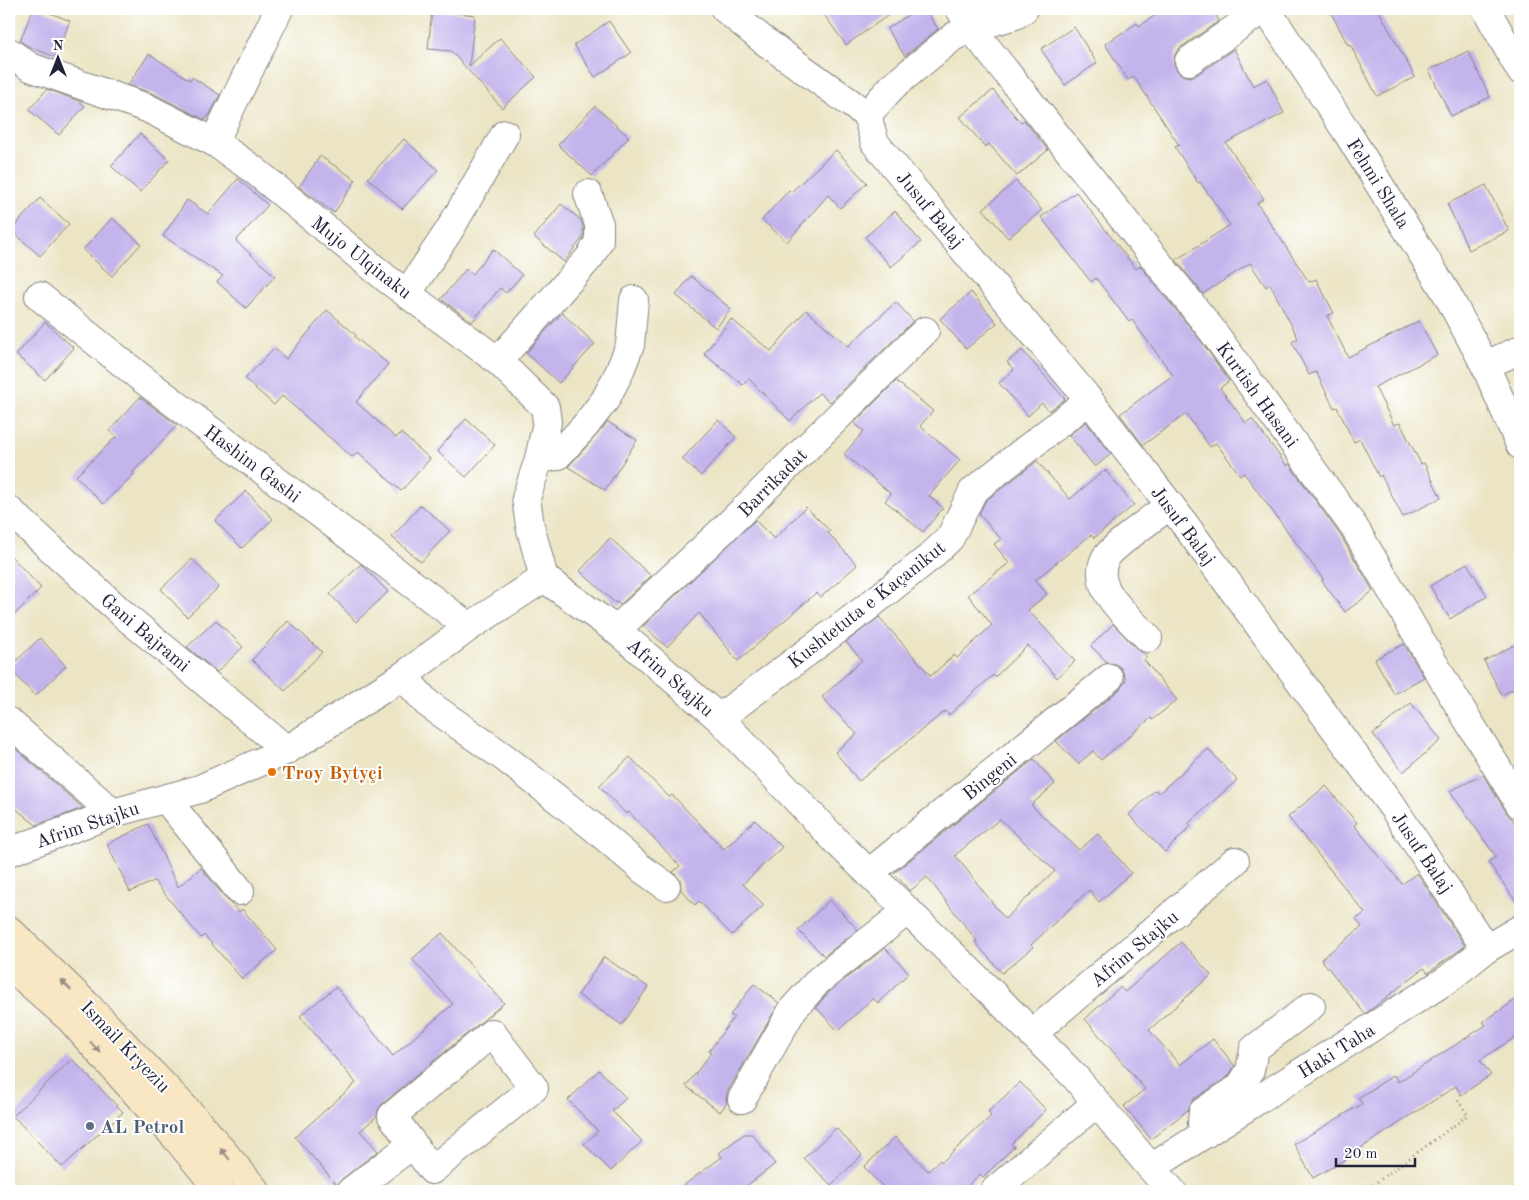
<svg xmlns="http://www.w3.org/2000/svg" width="1529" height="1200" font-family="'Old Standard TT',serif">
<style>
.building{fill:#c3b4ec;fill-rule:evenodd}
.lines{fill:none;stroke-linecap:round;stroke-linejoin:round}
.minor-casing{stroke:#868480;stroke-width:30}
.secondary-casing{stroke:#868480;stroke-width:30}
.path{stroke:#868480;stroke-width:3;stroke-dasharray:1 4;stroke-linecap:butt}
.minor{stroke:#fff;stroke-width:28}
.secondary{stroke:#f9e7c3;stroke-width:28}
.oneway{fill:#988e86}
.food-dot{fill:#e8710a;stroke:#fff;stroke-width:2}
.service-dot{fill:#5c6f8a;stroke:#fff;stroke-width:2}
.labels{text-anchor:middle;stroke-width:4;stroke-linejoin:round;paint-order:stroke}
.street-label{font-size:19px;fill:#22223b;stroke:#fff}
.food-label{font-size:19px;font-weight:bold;fill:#c56008;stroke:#fff;text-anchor:start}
.service-label{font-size:19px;font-weight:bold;fill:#4e5e75;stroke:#fff;text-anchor:start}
</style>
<rect width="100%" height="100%" fill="#fff"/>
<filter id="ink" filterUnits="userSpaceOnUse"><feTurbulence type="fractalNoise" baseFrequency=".02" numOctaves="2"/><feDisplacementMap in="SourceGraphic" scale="10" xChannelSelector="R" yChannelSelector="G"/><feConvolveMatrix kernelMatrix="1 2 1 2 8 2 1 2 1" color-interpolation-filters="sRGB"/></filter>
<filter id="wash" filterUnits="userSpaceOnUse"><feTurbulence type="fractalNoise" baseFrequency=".0096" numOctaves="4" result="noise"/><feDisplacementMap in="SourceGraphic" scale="20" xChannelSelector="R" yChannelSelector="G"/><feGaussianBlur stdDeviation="1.12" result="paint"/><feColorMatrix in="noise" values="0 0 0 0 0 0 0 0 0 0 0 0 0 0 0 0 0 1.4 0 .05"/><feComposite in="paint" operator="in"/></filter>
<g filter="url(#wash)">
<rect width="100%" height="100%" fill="#ebe5c5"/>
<g id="blocks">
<g class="building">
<path d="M33,9H41L70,21L55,57L28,46L20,41Z"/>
<path d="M820,9H897L846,45Z"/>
<path d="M917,9H925L938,29L905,56L887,29Z"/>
<path d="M1165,9H1213L1219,21L1180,48L1175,54L1174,63L1177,70L1182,75L1190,77L1198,74L1234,49L1253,86L1267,79L1284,113L1226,143L1264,199L1257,203L1309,282L1316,279L1334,313L1327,316L1348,357L1419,321L1437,355L1375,387L1394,425L1400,423L1421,464L1424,463L1441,498L1403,517L1381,475L1379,477L1360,439L1354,442L1337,407L1334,408L1316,372L1309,375L1292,342L1298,338L1270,284L1266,287L1250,263L1203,294L1176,260L1230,225L1200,182L1198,183L1175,147L1179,145L1134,77L1128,80L1105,44L1137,23L1139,26Z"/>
<path d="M1329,9H1378L1415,77L1377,96L1350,44L1348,45Z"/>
<path d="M432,10L475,15L469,66L500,38L536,77L502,108L451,51L428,49Z"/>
<path d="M609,21L631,53L595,77L574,45Z"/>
<path d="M1074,27L1097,63L1065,85L1041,49Z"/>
<path d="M1468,51L1490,97L1451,116L1429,70Z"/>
<path d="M149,54L190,80L192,77L220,95L210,114L205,120L154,94L128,85Z"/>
<path d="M47,89L79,101L85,106L59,135L29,110Z"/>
<path d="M993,90L1021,123L1024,120L1048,150L1017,176L989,144L985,147L960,117Z"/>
<path d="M595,106L629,137L592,176L558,145Z"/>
<path d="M140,134L169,160L140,192L111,166Z"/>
<path d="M404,139L438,170L402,209L368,178Z"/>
<path d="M836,150L867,183L840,208L828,195L787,242L762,220L789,190L791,192Z"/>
<path d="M320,156L356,180L334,213L299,187Z"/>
<path d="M238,179L268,205L236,241L275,276L246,308L217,282L223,276L163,236L187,200L208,214Z"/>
<path d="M1016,181L1042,210L1008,238L983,209Z"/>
<path d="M1486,185L1509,231L1469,250L1447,204Z"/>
<path d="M1076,192L1136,269L1140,266L1199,338L1229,381L1220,388L1246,423L1252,419L1287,466L1289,464L1341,536L1373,591L1345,612L1322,581L1323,579L1244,473L1240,475L1216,443L1210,447L1186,414L1143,445L1120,414L1173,375L1132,320L1129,322L1096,278L1091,282L1041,217Z"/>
<path d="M40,198L69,224L40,256L11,230Z"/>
<path d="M561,204L581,220L583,227V237L564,262L534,237Z"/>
<path d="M895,211L921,242L891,267L865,237Z"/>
<path d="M112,218L141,244L112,276L83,250Z"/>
<path d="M493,249L522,275L506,293L500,288L472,322L441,299L466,269L473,274Z"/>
<path d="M691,276L731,309L716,328L676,295Z"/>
<path d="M971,292L997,323L966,349L940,319Z"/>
<path d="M896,302L913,321L830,402L819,393L790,421L749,379L743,385L704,354L731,319L771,351L806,310L848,346Z"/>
<path d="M327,310L356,335L355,337L388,364L356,402L396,438L401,433L430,459L401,491L358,452L352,457L282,396L274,405L245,379L274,348L286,359Z"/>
<path d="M562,313L595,344L559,383L526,353Z"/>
<path d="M45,322L74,348L45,380L16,355Z"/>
<path d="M1022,350L1065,399L1049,411L1042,403L1028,416L999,383L1014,370L1007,362Z"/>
<path d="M896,381L933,411L920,426L960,460L929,496L943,508L923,532L885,501L891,494L844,454L864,431L854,423Z"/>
<path d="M140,397L177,425L133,472L134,474L103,504L76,476L116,437L109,431Z"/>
<path d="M466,419L495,445L466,477L437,451Z"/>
<path d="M718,420L736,437L701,476L682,459Z"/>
<path d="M608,422L637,440L605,490L568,467Z"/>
<path d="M1086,422L1111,454L1095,467L1069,435Z"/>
<path d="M1037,461L1070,499L1105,470L1134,505L1094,538L1091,535L1035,580L1047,594L1028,610L1075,661L1057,678L1028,645L995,677L993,675L949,715L945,711L859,781L835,752L857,734L822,697L862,660L846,642L879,617L931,676L954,655L957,658L992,625L968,595L1009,563L994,544L1001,539L979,514L985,501Z"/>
<path d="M246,491L273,519L242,548L215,521Z"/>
<path d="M421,505L450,531L421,562L392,537Z"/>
<path d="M806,507L830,531L828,533L857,565L821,597L816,593L738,661L699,613L667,647L643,626L755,520L774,539Z"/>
<path d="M610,538L651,576L620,605L617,602L615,603L580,571Z"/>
<path d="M9,554L41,588L9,620Z"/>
<path d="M192,559L219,587L187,617L161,589Z"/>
<path d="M1467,563L1487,596L1450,619L1430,586Z"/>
<path d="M361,564L388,592L356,622L330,594Z"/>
<path d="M216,620L243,647L217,672L187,647Z"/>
<path d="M288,621L322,652L285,691L252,660Z"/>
<path d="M1113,624L1137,649L1148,656L1144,660L1177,700L1152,720L1151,718L1101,760L1093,751L1078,764L1056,741L1119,690L1126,680L1121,668L1115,664L1108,663L1091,646Z"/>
<path d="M40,638L66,666L35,696L9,668Z"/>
<path d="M1520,642V686L1502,695L1484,661Z"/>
<path d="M1404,644L1424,677L1394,694L1375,659Z"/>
<path d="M1411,703L1441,740L1403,772L1373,734Z"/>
<path d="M9,743L83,808L36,825L9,803Z"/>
<path d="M1208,749L1237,780L1189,823L1191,826L1165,852L1129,815L1155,790L1159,793Z"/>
<path d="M630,757L669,797L672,795L724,849L755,820L782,847L743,884L764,905L732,935L699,901L695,905L681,890L680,880L673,872L680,866L629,812L626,814L599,786Z"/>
<path d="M1034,759L1055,784L1031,805L1079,850L1098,834L1131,873L1099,902L1089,890L1031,945L1033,947L1002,973L975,942L977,941L927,877L910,891L894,873ZM1000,819L1055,871L1005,919L955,855Z"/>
<path d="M1483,775L1507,813L1512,819L1520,831V907L1488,862L1496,857L1450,791Z"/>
<path d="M1326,786L1357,823L1354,825L1402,884L1417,873L1465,946L1428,973L1424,968L1365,1014L1321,959L1362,927L1356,919L1365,913L1288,817Z"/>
<path d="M148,824L178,887L201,868L228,901L239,912L242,909L277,950L242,979L204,935L201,938L154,881L130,892L107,844Z"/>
<path d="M830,900L858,930L824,956L798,930Z"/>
<path d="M442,933L504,1003L382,1104L378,1110L377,1116L360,1131L378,1151L342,1179L337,1185L295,1137L356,1083L300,1016L336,987L393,1056L453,1004L412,959Z"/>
<path d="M1181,942L1211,975L1149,1030L1180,1065L1213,1039L1235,1066L1228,1077L1194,1099L1190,1104L1188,1110L1151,1139L1124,1106L1145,1089L1085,1019L1120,987L1125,992Z"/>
<path d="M885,948L909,973L878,1003L873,998L838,1031L816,1007L830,991Z"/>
<path d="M604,957L648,987L622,1025L578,995Z"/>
<path d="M754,984L779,1003L728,1091L726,1099L727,1103L720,1112L686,1086L711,1053L709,1051L734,1017L730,1015Z"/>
<path d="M1520,997V1034L1480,1060L1491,1075L1461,1095L1456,1086L1352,1154L1353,1155L1313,1178L1294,1144L1362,1104L1358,1098L1394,1075L1398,1082L1486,1025L1483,1022Z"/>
<path d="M72,1059L123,1112L62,1167L13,1116Z"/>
<path d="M599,1070L626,1098L612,1111L642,1141L611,1171L584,1144L598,1131L568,1100Z"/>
<path d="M1020,1082L1046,1110L1011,1144L1014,1147L983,1177L980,1174L962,1191H887L864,1167L895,1137L928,1171L940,1160L942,1162L991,1116L988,1112Z"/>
<path d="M836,1128L862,1155L831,1185L804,1158Z"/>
<path d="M744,1134H752L775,1164L740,1191H676L722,1157L719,1153Z"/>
</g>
</g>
</g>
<g filter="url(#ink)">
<use href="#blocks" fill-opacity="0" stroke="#868480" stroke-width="1"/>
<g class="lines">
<defs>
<g id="minor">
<path d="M725,9L763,40L867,115L875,143L1085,395L1183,522L1394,809L1486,949"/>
<path d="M960,9L971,28L1211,329L1354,527L1450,691L1520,805"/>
<path d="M1486,9L1520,70"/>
<path d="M9,52L30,67L147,108L214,142L254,170L387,279L498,361L545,407L547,422L539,459L526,498L530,526L544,578"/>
<path d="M1189,61L1256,14L1268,12L1345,129L1447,294L1485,365L1520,445"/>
<path d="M867,115L892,87L953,37L971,28L1015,15L1024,9"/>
<path d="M214,142L279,9"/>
<path d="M407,294L450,229L505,134"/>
<path d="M39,296L140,377L469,627"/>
<path d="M498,361L590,257L599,241V224L588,194"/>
<path d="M1485,365L1520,350"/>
<path d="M539,459L557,456L585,426L605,400L619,373L630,345L634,300"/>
<path d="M9,510L124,615L287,750"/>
<path d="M544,578L616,630L719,718L837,842L996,997L1076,1078L1151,1168L1172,1191"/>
<path d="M616,630L723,530L925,331"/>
<path d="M1148,638C1136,626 1109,601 1104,585C1101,577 1101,567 1105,559C1110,548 1157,515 1170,505"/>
<path d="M403,676L427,703L505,758L592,826L642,869L666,886"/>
<path d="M719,718L865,609L930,557L950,538L973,491L1089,400"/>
<path d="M9,722L113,813"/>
<path d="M166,799L240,891"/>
<path d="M9,852L113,813L200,789L287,750L403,676L469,627L544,578"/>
<path d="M869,873L1109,678"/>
<path d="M492,1033L534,1088L432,1170L392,1116Z"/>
<path d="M1032,1034L1235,861"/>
<path d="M742,1099L793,1009L819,980L907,911"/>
<path d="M1205,1134L1202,1123L1203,1112L1239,1088L1250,1071L1254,1049L1311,1006"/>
<path d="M1151,1168L1448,979L1486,949L1520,929"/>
<path d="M351,1191L413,1144"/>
<path d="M994,1191L1096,1103"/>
</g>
<g id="secondary">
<path d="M9,930L86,1004L200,1124L256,1191"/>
<path d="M9,965L70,1019L177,1139L220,1191"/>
</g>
</defs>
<use href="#minor" class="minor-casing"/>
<use href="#secondary" class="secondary-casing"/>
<path class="path" d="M1365,1191L1468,1115L1457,1099"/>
<use href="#minor" class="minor"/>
<use href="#secondary" class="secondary"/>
</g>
<defs><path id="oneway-solid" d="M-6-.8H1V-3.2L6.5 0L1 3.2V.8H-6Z" transform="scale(1.25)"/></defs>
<g class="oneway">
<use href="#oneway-solid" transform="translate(66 985) rotate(-136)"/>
<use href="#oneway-solid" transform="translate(95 1047) rotate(48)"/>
<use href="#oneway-solid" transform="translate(225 1154) rotate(-130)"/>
</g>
</g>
<circle class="food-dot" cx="272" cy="772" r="5"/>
<circle class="service-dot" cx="90" cy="1126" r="5"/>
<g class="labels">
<g class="street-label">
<text transform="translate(1379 183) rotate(58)" y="7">Fehmi Shala</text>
<text transform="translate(931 209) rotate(50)" y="7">Jusuf Balaj</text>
<text transform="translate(362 257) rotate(38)" y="7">Mujo Ulqinaku</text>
<text transform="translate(1258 394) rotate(54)" y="7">Kurtish Hasani</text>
<text transform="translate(253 463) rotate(37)" y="7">Hashim Gashi</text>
<text transform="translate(772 482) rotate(-45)" y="7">Barrikadat</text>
<text transform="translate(1184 525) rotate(53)" y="7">Jusuf Balaj</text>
<text transform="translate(866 604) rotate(-38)" y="7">Kushtetuta e Kaçanikut</text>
<text transform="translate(146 632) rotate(40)" y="7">Gani Bajrami</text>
<text transform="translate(671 677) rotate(41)" y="7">Afrim Stajku</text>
<text transform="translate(989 776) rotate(-39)" y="7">Bingeni</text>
<text transform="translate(87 824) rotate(-19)" y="7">Afrim Stajku</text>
<text transform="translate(1423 852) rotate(56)" y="7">Jusuf Balaj</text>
<text transform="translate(1134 948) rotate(-40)" y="7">Afrim Stajku</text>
<text transform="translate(126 1046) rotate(46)" y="7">Ismail Kryeziu</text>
<text transform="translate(1336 1050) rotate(-32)" y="7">Haki Taha</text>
</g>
<g class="food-label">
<text x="282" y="779">Troy Bytyçi</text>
</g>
<g class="service-label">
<text x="100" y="1133">AL Petrol</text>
</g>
</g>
<rect width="1529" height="1200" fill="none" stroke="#fff" stroke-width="30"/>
<g transform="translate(58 58)" stroke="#ffffff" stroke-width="4" paint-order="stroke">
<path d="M0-4L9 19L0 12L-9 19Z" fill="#22223b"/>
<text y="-8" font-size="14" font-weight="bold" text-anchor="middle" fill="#22223b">N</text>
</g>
<path d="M1336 1158v8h79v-8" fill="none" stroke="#22223b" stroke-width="2.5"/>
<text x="1344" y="1158" font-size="15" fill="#22223b" stroke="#ffffff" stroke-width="4" paint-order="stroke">20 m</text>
</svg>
